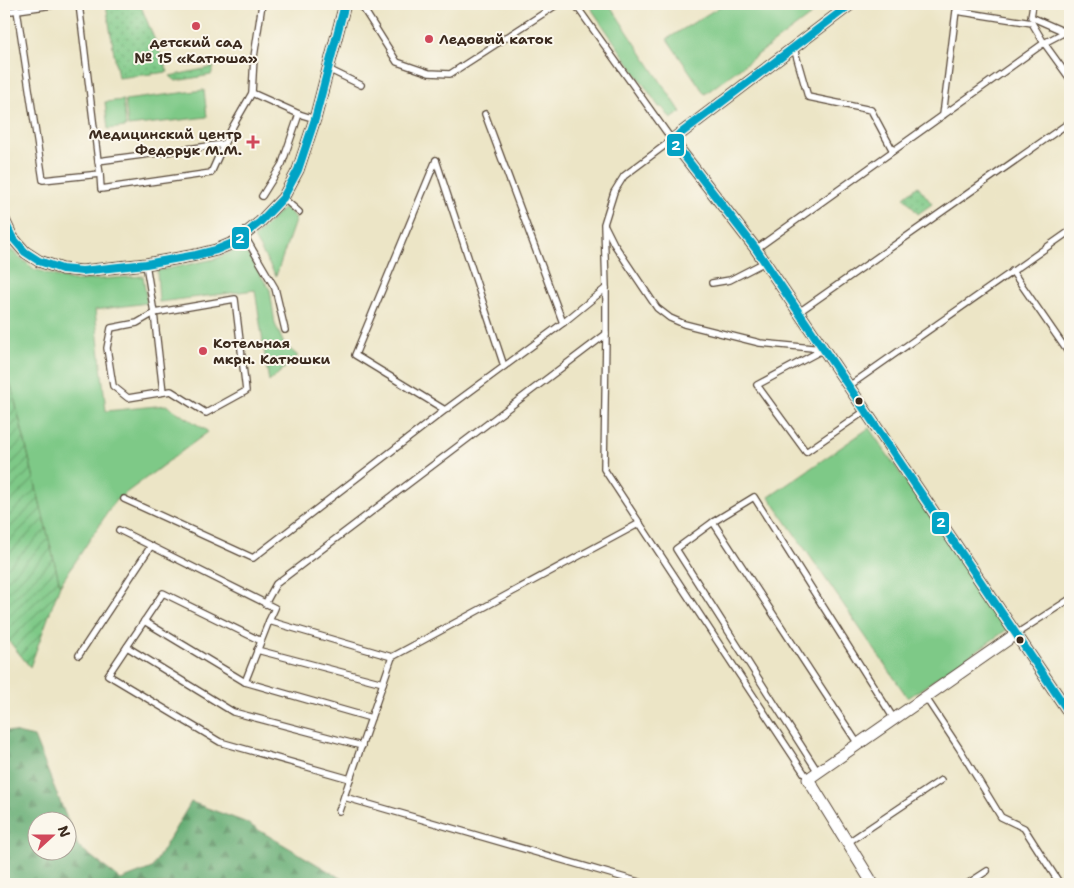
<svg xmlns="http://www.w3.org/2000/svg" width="1074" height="888" font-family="'Shantell Sans',sans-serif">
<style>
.grass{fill:#7ec987;stroke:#5c7a52}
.forest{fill:url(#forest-firs);stroke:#506c49;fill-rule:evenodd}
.park{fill:url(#park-dots);stroke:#5c7a52}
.garden{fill:url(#garden-furrows);stroke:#5c7a52}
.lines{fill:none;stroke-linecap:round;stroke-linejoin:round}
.lane-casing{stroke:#564637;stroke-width:8}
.street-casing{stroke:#564637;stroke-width:13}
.lane{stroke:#fff;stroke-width:5.5}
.street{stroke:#fff;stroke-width:11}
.bus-1-casing{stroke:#fbf7ec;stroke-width:11}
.bus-1{stroke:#03a3c5;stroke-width:8}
.poi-dot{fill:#d1495b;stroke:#fbf7ec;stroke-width:2}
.bus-dot{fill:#3b2a1e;stroke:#fbf7ec;stroke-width:2}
.labels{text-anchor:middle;stroke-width:4;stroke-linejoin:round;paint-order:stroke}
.poi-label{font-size:14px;font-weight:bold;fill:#3b2a1e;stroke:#fbf7ec;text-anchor:start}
.line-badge{stroke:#fbf7ec;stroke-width:2}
.badge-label{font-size:14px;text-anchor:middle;font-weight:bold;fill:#fff}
</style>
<defs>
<pattern id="forest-firs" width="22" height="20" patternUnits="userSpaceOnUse" patternTransform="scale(1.25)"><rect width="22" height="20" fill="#66ad74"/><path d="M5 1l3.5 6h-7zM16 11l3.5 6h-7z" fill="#558d5f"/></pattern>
<pattern id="park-dots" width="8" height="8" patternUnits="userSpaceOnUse" patternTransform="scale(1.25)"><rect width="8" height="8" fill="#7ec987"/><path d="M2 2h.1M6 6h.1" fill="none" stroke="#68a36e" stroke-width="1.8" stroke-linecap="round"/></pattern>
<pattern id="garden-furrows" width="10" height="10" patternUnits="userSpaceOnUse" patternTransform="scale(1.25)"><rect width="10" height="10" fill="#7ec987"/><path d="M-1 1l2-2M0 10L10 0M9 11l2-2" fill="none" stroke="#68a36e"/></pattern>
</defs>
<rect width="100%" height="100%" fill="#fbf7ec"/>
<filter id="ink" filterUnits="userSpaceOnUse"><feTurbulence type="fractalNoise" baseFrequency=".02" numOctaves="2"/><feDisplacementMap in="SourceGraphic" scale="10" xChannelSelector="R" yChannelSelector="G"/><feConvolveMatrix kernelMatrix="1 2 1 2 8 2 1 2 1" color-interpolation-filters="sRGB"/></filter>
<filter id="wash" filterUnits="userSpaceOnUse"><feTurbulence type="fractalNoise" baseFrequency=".0096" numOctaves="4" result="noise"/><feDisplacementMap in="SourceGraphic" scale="20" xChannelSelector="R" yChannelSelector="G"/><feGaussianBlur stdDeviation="1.12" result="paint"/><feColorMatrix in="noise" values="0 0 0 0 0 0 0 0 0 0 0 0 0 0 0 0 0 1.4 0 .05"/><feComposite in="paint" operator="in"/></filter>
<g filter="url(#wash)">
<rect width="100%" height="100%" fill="#ece5c6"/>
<g class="grass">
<path d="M588,4H609L681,112L671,119L662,107H659Z"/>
<path d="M724,4H810L815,12L705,94L667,39Z"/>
<path d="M204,90L207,117L128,126L125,100Z"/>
<path d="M123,100L126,127L108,129L105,102Z"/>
<path d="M284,207L296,218L276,276L254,238Z"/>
<path d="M243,247L270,290L275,324L284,344L298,356L269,382L255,290L159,302L157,271L215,259Z"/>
<path d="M11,250L34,269L72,281L143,276L147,303L95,310L106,411L166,405L206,430L208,432L115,501L60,585L11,385L4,387V252Z"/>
<path d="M869,428L1008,629L908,698L769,497Z"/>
</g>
<path class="forest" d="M4,730L34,737L78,846L121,880L152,868L191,802L245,822L342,879L344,884H4ZM38,820H68V850H38Z"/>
<g class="park">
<path d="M106,4H140L168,72L118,78Z"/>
<path d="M214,67L211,75L176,81L170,76Z"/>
<path d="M918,186L932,204L918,214L904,197Z"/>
</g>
<path class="garden" d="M11,385L60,585L30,667L4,635V387Z"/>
</g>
<g filter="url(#ink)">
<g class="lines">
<defs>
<g id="lane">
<path d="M79,4L98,161"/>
<path d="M364,4L363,8L397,62L429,73L450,74L558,4"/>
<path d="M1033,4L1031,17L1065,32L1070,42"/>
<path d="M17,10L43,180L100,174L98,161L224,144L233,126L252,93L299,114L315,119"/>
<path d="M4,12L60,4"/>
<path d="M794,48L808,97L871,110L893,151"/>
<path d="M328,69L361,85"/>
<path d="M252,93L254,57L262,4"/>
<path d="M485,114L563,323"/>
<path d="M943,115L956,11L1032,23L1044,43L1070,79"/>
<path d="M436,160L355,355L445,410"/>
<path d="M436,160L504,366"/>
<path d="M100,174L101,189L211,173L224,144"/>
<path d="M262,196L282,164L299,114"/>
<path d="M283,198L299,212"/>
<path d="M605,226L614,244L657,308L670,318L684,324L760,343L823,349"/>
<path d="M244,235L275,288L285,330"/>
<path d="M756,249L1044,43L1065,32"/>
<path d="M146,264L154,313L137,323L111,328L107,348L113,386L128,398L171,391L206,413L246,391L235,299L154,313L163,392"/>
<path d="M1012,271L1070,355"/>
<path d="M712,283L730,280L765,262"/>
<path d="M799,312L1070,122"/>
<path d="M606,334L604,469L808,779"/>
<path d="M824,349L757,385L806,452L865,411"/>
<path d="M849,386L1070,231"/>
<path d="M124,499L253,558L445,410L563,323L606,288"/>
<path d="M713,522L754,497L894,719"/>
<path d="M119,530L275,608L269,621L392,657"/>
<path d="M265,604L276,584L606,334V288L604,224L614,192L624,176L672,140L575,4"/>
<path d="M144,621L245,682L371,718"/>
<path d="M1016,634L1070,599"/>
<path d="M261,641L163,593L108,675L220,742L350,779"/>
<path d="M127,647L233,712L362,746"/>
<path d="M257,650L383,683"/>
<path d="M79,655L151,546"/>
<path d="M245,682L269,621"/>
<path d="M926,698L959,748L1001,817L1024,828L1060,884"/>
<path d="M818,772L676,549L713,522L858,744"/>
<path d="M344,797L646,884"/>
<path d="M339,811L392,657L640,523"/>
<path d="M847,843L941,780"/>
<path d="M967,884L987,871"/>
</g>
<g id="street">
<path d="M851,4L672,140L756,249L1070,714"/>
<path d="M4,220L12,237L25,252L39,261L62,269L82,271L146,264L196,255L216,250L235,242L244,235L260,222L283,198L298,170L315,119L345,4"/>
<path d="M873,884L808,779L1016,634"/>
</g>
</defs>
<use href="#lane" class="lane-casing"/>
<use href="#street" class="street-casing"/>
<use href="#lane" class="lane"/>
<use href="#street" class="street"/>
<defs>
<g id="bus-1">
<path d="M851,4L672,140L756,249L1070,714"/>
<path d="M4,220L12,237L25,252L39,261L62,269L82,271L146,264L196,255L216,250L235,242L260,222L283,198L298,170L315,119L345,4"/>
</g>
</defs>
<use href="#bus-1" class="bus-1-casing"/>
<use href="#bus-1" class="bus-1"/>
</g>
</g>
<g class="poi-dot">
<circle cx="196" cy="26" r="5"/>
<circle cx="429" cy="39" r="5"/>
<path d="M250.5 134.5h5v5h5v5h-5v5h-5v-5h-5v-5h5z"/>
<circle cx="203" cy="351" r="5"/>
</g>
<g class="bus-dot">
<circle cx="859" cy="401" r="4.5"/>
<circle cx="1020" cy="640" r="4.5"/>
</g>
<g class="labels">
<g class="poi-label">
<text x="439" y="44">Ледовый каток</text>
<text x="196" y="47" text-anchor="middle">детский сад<tspan x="196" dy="16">№ 15 «Катюша»</tspan></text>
<text x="242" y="139" text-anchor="end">Медицинский центр<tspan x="242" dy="16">Федорук М.М.</tspan></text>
<text x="213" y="348">Котельная<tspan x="213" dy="16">мкрн. Катюшки</tspan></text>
</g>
</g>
<g class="line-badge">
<rect x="666" y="133" width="19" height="24" rx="5" fill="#03a3c5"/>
<rect x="231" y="226" width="19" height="24" rx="5" fill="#03a3c5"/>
<rect x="931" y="511" width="19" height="24" rx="5" fill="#03a3c5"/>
</g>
<g class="badge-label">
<text x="676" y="150">2</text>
<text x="240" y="243">2</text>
<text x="941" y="527">2</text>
</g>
<rect width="1074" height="888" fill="none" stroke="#fbf7ec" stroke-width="20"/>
<g transform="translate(52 836) rotate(69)"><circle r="24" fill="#fbf7ec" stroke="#aea59a"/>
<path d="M0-4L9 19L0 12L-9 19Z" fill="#d1495b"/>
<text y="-8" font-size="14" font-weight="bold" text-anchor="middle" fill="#3b2a1e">N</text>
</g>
</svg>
